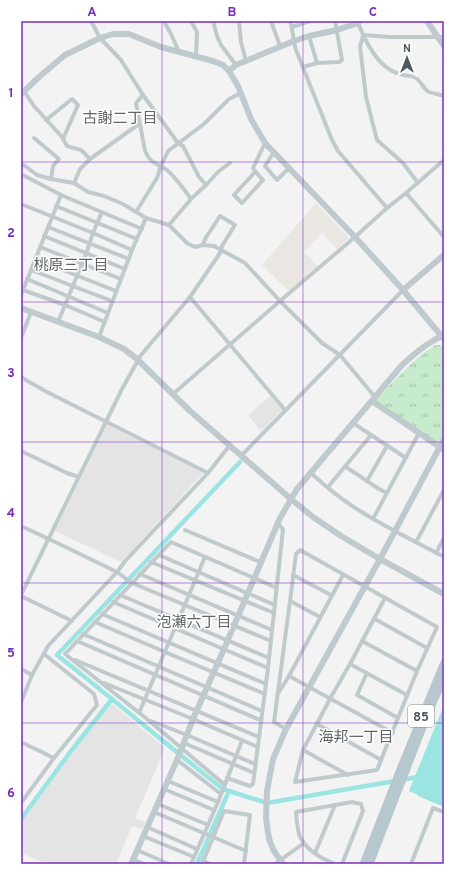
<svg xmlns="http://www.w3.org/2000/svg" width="465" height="885" font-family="Overpass,'Noto Sans JP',sans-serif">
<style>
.commercial{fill:#eae6e1}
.education{fill:#e5e4e5}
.grass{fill:url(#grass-tufts)}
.water{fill:#9ae4e1}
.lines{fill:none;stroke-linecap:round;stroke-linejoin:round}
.canal{stroke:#9ae4e1;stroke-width:4.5}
.street{stroke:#c0cacd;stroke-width:4}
.secondary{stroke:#becace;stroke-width:6}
.primary{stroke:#b6c7cd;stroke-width:7}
.grid{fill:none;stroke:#7b2cbf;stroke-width:1;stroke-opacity:0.55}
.labels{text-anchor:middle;stroke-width:3;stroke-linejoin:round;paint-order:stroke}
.shield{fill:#fff;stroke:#828c8e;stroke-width:1}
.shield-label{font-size:13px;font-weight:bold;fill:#4c5a5e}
.neighbourhood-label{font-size:15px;fill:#606467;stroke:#fff}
.neatline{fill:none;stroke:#7b2cbf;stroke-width:1.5}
.grid-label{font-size:13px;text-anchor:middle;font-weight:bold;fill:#7b2cbf}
</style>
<defs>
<pattern id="grass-tufts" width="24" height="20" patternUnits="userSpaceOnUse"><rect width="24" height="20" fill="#c7eccd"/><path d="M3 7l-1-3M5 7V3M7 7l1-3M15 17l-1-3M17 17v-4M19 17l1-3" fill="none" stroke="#a4c2aa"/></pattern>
</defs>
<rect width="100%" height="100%" fill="#f4f3f3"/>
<path class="commercial" d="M316,203L349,238L337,249L322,233L304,252L318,266L289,291L262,265Z"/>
<g class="education">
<path d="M270,396L282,410L261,431L248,415Z"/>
<path d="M107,425L203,473L121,562L55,531Z"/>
<path d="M111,703L165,748L135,818L145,822L142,829L132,826L116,864H47L21,853V821L64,764Z"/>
</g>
<path class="grass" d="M435,345H440L444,347V435L437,444L376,400C394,381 413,359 435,345Z"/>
<path class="water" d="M444,705V807L418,796V795L409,791Z"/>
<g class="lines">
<g class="canal">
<path d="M240,462L57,655C113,699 167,745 223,789L229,791L267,803L418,777"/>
<path d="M21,819L71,751L112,699"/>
<path d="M197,864L229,791"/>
</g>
<g class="street">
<path d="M91,21L100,38L121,60L143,95L178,143L183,146L199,177L206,185"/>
<path d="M164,21L171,34L179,52"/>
<path d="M191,21L197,32L196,56"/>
<path d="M213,21L217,36L221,45L236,65"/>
<path d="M239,21L241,42L246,61"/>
<path d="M271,21L280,46"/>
<path d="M290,21C293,30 293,40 296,50L332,140L338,151L387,208"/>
<path d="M358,23C366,42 377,67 399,74C404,76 409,75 414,77C421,80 423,89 429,92C434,94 439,94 444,96"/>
<path d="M292,27L310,21"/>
<path d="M309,36L317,63"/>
<path d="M303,67L317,63L339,62L342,60L335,21"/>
<path d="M24,91L34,106L62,137L67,146L81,150L90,159"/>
<path d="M143,95L136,103L145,151C152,166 157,162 168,171C177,179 184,189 191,199"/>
<path d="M46,120L72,99L78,105L63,139"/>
<path d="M34,138L59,159L53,166L51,179"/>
<path d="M274,152L265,166L277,180L289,168"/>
<path d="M21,163L37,175L51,179L74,183L88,192L104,196L123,204L146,218L169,225L187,243L195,247L203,245L214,246L245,263L280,301L322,343L340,355L375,397"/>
<path d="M255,172L234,195L242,203L263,180C259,176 256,173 253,168L265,143"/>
<path d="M21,174L61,195L142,229"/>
<path d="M74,183L80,169L90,159L139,124"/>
<path d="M418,183L403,163L377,140L366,97L360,46L362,40L363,35L390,37H444"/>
<path d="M406,193L444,237"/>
<path d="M21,204L93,233L132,250"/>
<path d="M56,206L137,239"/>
<path d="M136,212L157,178L161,166L168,151L204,124L229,99L241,93"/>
<path d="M169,225L191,199L206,185L219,171L230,163"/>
<path d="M48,227L129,259"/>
<path d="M44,236L125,269"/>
<path d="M40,247L121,279"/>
<path d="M35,259L116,291"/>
<path d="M31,270L112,301"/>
<path d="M27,279L108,313"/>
<path d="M23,290L65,305L105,322"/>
<path d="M21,295L61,195"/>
<path d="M190,297L285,410"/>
<path d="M58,322L86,254L93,233L102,212"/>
<path d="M99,337L132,250L146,218"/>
<path d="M21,338L31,312"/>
<path d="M21,377L45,391L208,473"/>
<path d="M173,394L280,301L355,237L387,208L406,193L444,160"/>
<path d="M353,423L406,458"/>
<path d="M21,451L67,473L79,477"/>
<path d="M241,456L403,290"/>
<path d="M346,467L379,489L387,493"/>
<path d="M311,473C326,487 342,500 360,511C387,528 416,542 444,557"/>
<path d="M367,481L387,446"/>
<path d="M328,487L371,435"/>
<path d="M373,519L419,433"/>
<path d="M21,526L49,539L117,572L132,583L271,641"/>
<path d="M185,530L260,562"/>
<path d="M416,542L444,490"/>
<path d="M436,553L444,538"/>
<path d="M159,555L275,605"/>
<path d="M151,562L274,613"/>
<path d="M140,574L272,630"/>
<path d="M293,575L331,595"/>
<path d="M21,595L122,389L141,355L190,297L220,253L222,246L235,225L220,216L205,239L203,245"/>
<path d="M120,595L269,658"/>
<path d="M21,596L72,621"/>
<path d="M290,601L320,617"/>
<path d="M113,602L268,668"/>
<path d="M102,614L266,684"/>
<path d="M375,619L427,648"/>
<path d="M95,622L165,652L265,694"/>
<path d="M83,634L262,711"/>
<path d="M77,641L260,720"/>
<path d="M362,641L417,671"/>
<path d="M75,660L259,737"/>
<path d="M350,664L407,695"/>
<path d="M21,669L32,675"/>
<path d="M367,673L357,695L398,718"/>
<path d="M289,676L393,733"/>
<path d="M104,683L193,719L258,747"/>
<path d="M279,692L289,676L343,575"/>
<path d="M21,702L32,675L48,646L117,572L126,560L208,473L230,445"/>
<path d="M139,713L205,557"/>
<path d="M151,721L187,735L255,764"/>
<path d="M317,724L381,760"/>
<path d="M286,729L274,722L290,601L296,554L300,550L437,627L417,671L377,770L295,782L303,750L331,697L350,664L385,598"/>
<path d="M21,742L54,758"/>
<path d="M184,743L254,773"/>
<path d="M303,750L348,775"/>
<path d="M177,760L221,794"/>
<path d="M227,778L250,786L253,784L268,668L283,529L277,523"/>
<path d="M168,781L218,802"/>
<path d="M225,785L147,719L65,654L171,542L277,588"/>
<path d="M164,789L214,810"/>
<path d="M21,803L54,758L97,705L94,694L44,654"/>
<path d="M158,804L208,825"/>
<path d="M154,812L246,851"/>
<path d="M147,827L197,849"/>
<path d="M143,836L194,857"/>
<path d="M137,850L169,864"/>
<path d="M315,853L335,805"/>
<path d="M133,859L144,864"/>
<path d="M203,861L210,864"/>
<path d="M191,864L218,802L242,741"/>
<path d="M202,864L224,811L250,815L244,864"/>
<path d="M275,864L304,843"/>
<path d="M335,864C322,859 307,850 300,837C297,829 297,821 296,812L352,802L361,804L363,811L342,864"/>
<path d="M411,864L433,808L444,812"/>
</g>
<g class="secondary">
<path d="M427,21L444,46"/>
<path d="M229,71L236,65L294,41L309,36L337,30L358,23L360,21"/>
<path d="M21,94L39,77L65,55L100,38L113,34H129L161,47L213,61L223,65L229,71L238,86L251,119L265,143L355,237L403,290L444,339"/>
<path d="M403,290L444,255"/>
<path d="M21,308L99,337L124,349L137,359L190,411L291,499L313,517L341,536L380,559L444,594"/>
<path d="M372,401L444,450"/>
<path d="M131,864L177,760L193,719L224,649L280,518L297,489L402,365C415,353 428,342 444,335"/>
<path d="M283,864L274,851L270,842L268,833L266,818L267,791L273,759L286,729L380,559L444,439"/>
</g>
<g class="primary">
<path d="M363,864L400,769L444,662"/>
<path d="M370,864L427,717L444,678"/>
</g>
</g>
<path class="grid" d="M162,21V864M303,21V864M21,162H444M21,302H444M21,442H444M21,583H444M21,723H444"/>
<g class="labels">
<rect class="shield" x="408" y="705" width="26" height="22" rx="3"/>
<g class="shield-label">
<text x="421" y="721">85</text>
</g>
<g class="neighbourhood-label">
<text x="120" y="123">古謝二丁目</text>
<text x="71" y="270">桃原三丁目</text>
<text x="194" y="627">泡瀬六丁目</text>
<text x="356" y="742">海邦一丁目</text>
</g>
</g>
<rect width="465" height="885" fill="none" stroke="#ffffff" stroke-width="44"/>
<g transform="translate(407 58)" stroke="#ffffff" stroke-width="3" paint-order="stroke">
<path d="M0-3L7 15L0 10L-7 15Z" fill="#4c5a5e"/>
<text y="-6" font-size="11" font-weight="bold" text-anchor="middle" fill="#4c5a5e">N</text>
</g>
<rect x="22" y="22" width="421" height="841" class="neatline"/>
<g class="grid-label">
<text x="92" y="16">A</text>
<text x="232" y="16">B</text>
<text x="373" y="16">C</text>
<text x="11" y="97">1</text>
<text x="11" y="237">2</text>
<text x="11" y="377">3</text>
<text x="11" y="517">4</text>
<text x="11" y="657">5</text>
<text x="11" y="797">6</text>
</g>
</svg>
